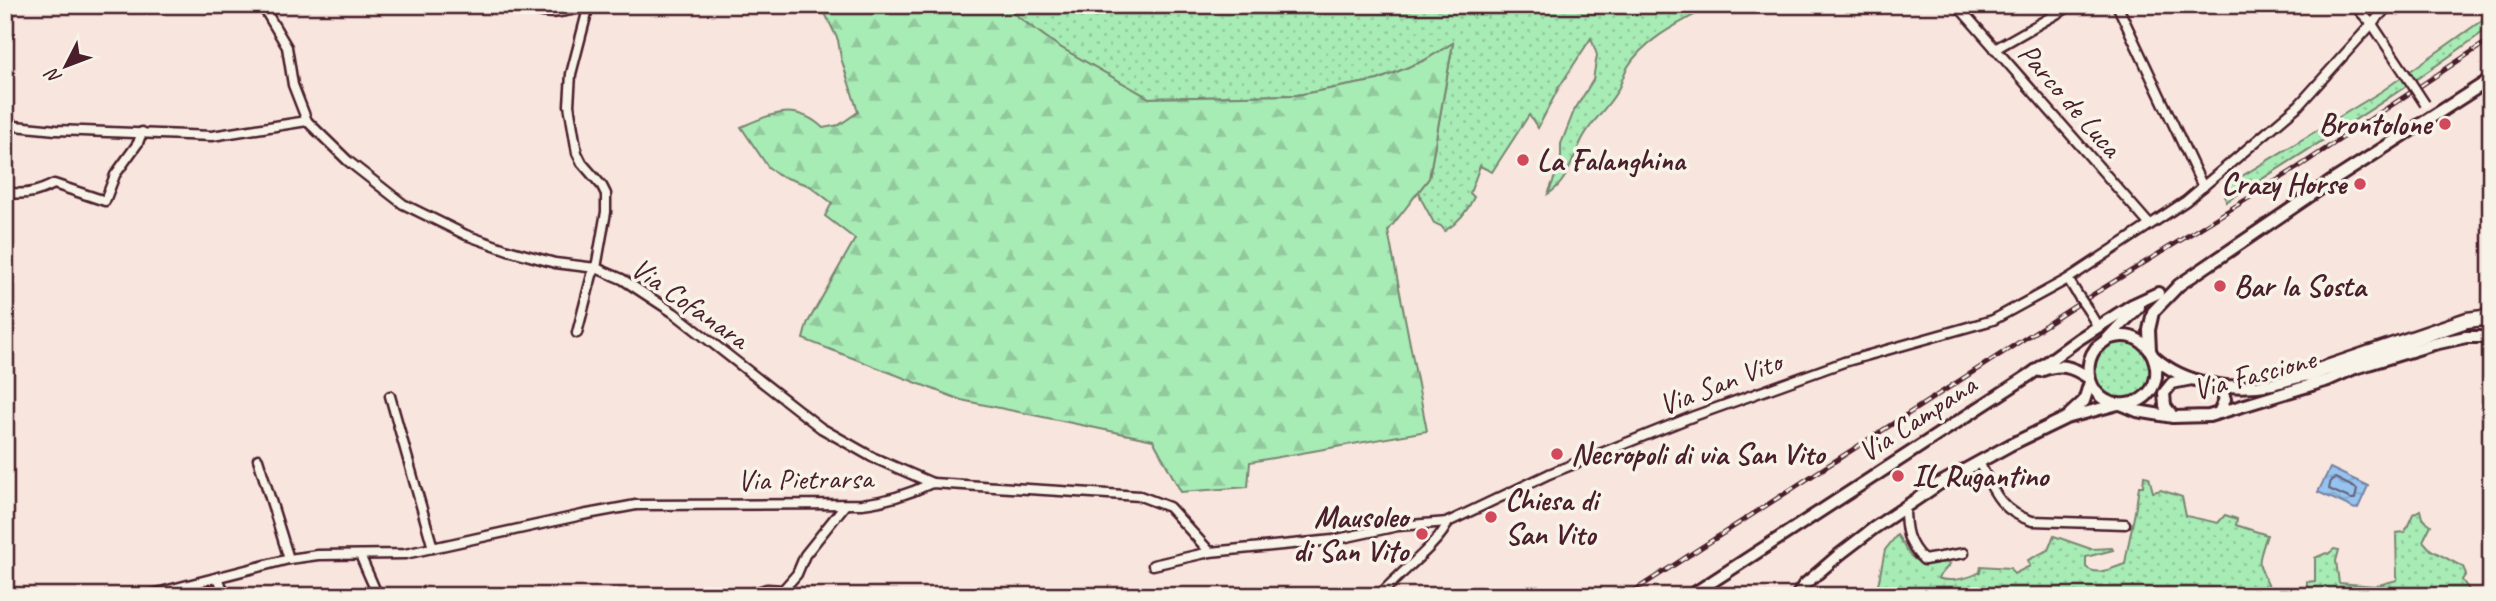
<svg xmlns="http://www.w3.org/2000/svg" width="2496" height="601" font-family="Caveat,sans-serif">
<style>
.green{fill:url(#green-dots);stroke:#788570;stroke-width:2}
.forest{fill:url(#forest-firs);stroke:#788570;stroke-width:2}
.water{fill:url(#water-waves);stroke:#7782a1;stroke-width:2}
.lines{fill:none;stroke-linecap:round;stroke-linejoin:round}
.shore{stroke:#68617a;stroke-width:2}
.street-casing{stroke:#4a1f2b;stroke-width:13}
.secondary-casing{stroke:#4a1f2b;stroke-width:16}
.highway-casing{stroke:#4a1f2b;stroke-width:19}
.street{stroke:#f7f3e8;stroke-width:8}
.secondary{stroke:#f7f3e8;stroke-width:10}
.highway{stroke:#f7f3e8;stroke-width:14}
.rail-casing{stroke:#4a1f2b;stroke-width:5}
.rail{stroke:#f7f3e8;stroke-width:2.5;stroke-dasharray:8;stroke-linecap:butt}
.street-bridge-casing{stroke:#4a1f2b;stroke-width:13;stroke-linecap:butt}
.street-bridge{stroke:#f7f3e8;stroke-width:8}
.poi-dot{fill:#d1495b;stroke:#f7f3e8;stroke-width:2.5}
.labels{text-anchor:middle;stroke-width:7;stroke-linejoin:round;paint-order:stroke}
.street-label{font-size:30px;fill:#4a1f2b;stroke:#f7f3e8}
.poi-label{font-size:30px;font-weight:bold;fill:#4a1f2b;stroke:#f7f3e8;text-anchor:start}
</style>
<defs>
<pattern id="green-dots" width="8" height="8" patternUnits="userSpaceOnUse" patternTransform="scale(1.75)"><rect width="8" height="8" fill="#a7ebb5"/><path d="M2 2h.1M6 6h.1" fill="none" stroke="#91c99c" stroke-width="1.8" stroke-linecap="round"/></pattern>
<pattern id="forest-firs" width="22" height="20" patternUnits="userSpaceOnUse" patternTransform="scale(1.75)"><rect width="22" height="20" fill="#a7ebb5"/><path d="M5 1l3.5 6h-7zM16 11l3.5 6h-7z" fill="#91c99c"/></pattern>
<pattern id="water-waves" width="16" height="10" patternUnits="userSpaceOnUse" patternTransform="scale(1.75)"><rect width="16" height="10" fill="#95c4f0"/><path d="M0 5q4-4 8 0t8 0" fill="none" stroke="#82a8ce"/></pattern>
</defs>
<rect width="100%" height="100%" fill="#f8e6de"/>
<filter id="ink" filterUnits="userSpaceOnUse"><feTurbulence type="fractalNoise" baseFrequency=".0143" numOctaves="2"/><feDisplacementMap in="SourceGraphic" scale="14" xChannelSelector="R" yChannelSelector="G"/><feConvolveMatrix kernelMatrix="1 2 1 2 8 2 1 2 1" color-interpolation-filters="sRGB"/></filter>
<g filter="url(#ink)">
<g class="green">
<path d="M1002,5H1713C1683,21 1645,38 1627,68C1623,76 1621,85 1616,93C1607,108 1593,120 1584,136C1573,155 1569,182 1548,194L1561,162V144L1574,111L1593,80L1597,55L1591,38L1558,89L1538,128L1529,115L1492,172L1480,166L1470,193L1474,197C1467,212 1459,222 1445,231L1441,226L1434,223L1421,199L1419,191L1429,178L1453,43L1425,60L1378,80L1297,95L1149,98L1058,46Z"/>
<path d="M2491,14V26C2406,90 2315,145 2226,202L2224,187L2382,91Z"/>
<circle cx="2123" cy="371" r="29"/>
<path d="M2144,476L2149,477L2153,492L2161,490L2182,497L2186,516L2218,523L2225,515L2237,519L2236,525L2267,535C2256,567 2257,561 2271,591L2284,596H1870L1878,585L1885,550L1897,535C1902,541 1905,550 1910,555C1920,567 1938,560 1950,564L1938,578C1949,583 1970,578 1980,572L1981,566L2010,568L2014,574L2030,566L2028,560L2048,550L2054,536L2091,549L2112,548L2113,550L2086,557V567C2097,577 2112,568 2125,564C2129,537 2136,513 2139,486H2143Z"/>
<path d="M2420,510L2422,518L2431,525L2423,541L2431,550L2463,567L2466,574L2462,580L2469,590L2470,596H2306L2307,582L2315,581V558L2326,553L2328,554L2334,549L2339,550L2336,561L2339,583L2375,586L2397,580L2396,533L2405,532L2413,514Z"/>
</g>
<path class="forest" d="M821,5H1002L1058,46L1149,98L1297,95L1378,80L1425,60L1453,43L1429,178L1388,231L1427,431L1250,462L1248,487L1181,492L1153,440L961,400L803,339L807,324L855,239L825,216L832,203L810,186L778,175L768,167L741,127C771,114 795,102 823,128L839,125L858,112L841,58L838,40Z"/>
<path class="water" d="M2330,468L2368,486L2358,508L2355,509L2318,492Z"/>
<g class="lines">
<path class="shore" d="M2335,478L2357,489L2355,499H2351L2329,489L2331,480Z"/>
<defs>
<g id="street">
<path d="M262,5L287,47L293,85L307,121L348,161L403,204L466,235L508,250L555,263L596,268L622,279L674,313L821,428L872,457L932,483"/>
<path d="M530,5C544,20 569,9 587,7"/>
<path d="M1957,5L2149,224"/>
<path d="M2117,5L2203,187"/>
<path d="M2354,5L2372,24L2404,72"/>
<path d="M1995,49L2072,5"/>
<path d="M5,118L15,126L56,130L212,136L307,121"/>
<path d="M12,193C28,195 40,191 54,184L105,201L115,175L138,143L142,132"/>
<path d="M2079,297L2068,279L2186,201L2299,105L2389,5"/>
<path d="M2088,310L2098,327"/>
<path d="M577,333L592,275L596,268L606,212V194L602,186L582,163L577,153L569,105L571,74L589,5"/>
<path d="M390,396L433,548"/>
<path d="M258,459L289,559"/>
<path d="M1979,462C1993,490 2000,511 2032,521L2125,524"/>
<path d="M1905,507C1905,529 1907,544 1924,560L1964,553"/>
<path d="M360,555L378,596"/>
<path d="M1153,565L1210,552"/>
<path d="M218,577L225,596"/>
<path d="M145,596L289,559L318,555L405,554L582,515L636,505L862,504C888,501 909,494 932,483L1140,496L1169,507L1210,552L1333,540L1398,526L1448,522"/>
<path d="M745,596L767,589L783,590L797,574L805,555L845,505"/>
<path d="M1379,596C1396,576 1441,542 1448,522L1549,474L1694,416L1844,362L1993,320L2068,279"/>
</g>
<g id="secondary">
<path d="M2107,339C2160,320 2176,399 2126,404C2117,405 2108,403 2101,397C2087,385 2084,363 2096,348C2100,344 2105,342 2108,338C2118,327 2128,317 2139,307"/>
<path d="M2150,350L2149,330L2153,312L2179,285L2329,183L2491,79"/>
<path d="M2154,357C2185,385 2232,391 2272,384C2286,381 2300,376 2314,374"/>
<path d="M2040,371C2061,363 2071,366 2089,378"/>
<path d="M2214,385L2222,392L2225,399L2219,413"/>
<path d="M2123,405L2137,411L2173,417L2209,416L2328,380L2355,368L2434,344L2466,337H2491"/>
<path d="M2070,414L2084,401L2090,382"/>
<path d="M2173,417L2165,406L2164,393L2172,383L2192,379"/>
<path d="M1690,596L2031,374L2079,339L2132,305L2158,293"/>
<path d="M1797,596L1804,585L1840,554L1874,528L1939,484L2010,445L2066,418L2118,404"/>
</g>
<path id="highway" d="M2309,374L2467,320L2491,317"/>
</defs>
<use href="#street" class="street-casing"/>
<use href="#secondary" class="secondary-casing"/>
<use href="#highway" class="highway-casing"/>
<use href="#street" class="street"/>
<use href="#secondary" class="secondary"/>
<use href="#highway" class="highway"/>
<defs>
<path id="rail" d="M1626,596L2089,297L2297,168L2491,39"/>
</defs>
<use href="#rail" class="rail-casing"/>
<use href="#rail" class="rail"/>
<defs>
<g id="street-bridge">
<path d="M2404,72L2425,104"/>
<path d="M2079,297L2088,310"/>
</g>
</defs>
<use href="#street-bridge" class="street-bridge-casing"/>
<use href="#street-bridge" class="street-bridge"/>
</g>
</g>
<g class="poi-dot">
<circle cx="2445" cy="124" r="7"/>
<circle cx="1523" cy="160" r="7"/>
<circle cx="2360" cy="184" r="7"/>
<circle cx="2220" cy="286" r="7"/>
<circle cx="1557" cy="454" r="7"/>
<circle cx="1898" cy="476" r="7"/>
<circle cx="1491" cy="517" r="7"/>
<circle cx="1422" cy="534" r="7"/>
</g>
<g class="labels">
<g class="street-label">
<text transform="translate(2070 100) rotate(49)" y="10">Parco de Luca</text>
<text transform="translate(690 303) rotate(35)" y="10">Via Cofanara</text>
<text transform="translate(2254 374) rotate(-15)" y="10">Via Fascione</text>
<text transform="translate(1720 383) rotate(-21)" y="10">Via San Vito</text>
<text transform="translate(1917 418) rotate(-33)" y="10">Via Campana</text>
<text transform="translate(805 479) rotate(-1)" y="10">Via Pietrarsa</text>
</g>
<g class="poi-label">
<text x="2431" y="134" text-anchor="end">Brontolone</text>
<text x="1537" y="170">La Falanghina</text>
<text x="2346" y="194" text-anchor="end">Crazy Horse</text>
<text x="2234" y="296">Bar la Sosta</text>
<text x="1571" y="464">Necropoli di via San Vito</text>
<text x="1912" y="486">IL Rugantino</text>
<text x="1505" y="510">Chiesa di<tspan x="1505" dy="34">San Vito</tspan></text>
<text x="1408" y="527" text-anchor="end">Mausoleo<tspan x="1408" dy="34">di San Vito</tspan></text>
</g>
</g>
<rect width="2496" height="601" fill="none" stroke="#f7f3e8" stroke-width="28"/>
<rect x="14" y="14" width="2468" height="573" fill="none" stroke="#4a1f2b" stroke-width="2.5" filter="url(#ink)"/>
<g transform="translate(66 66) rotate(228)" stroke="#f7f3e8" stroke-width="5" paint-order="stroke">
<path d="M0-5L12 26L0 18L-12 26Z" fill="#4a1f2b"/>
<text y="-10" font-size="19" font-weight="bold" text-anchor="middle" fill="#4a1f2b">N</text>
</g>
</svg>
